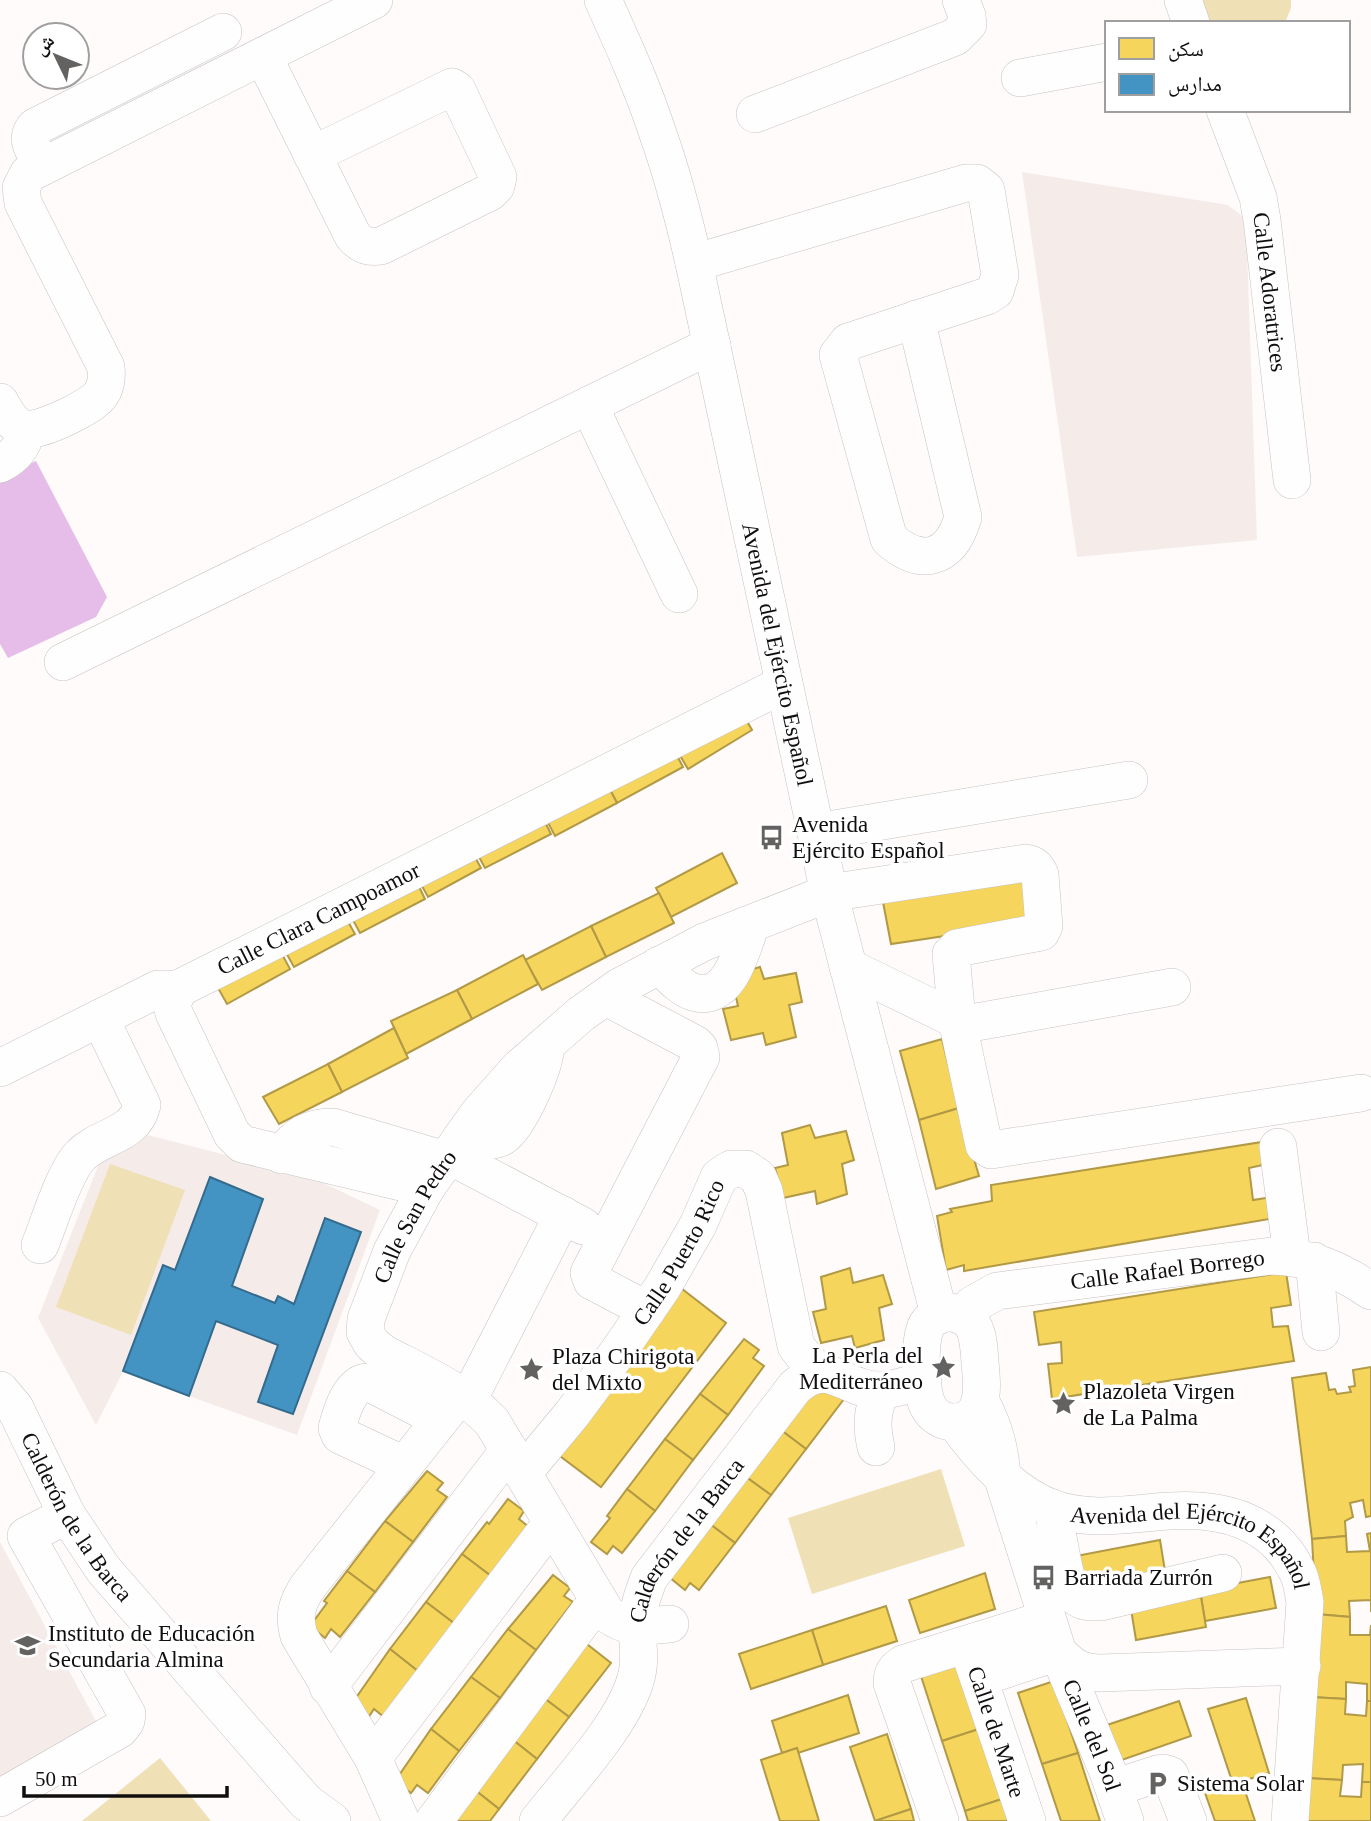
<svg xmlns="http://www.w3.org/2000/svg" width="1371" height="1821" font-family="'Times New Roman','Noto Naskh Arabic',serif">
<style>
.built{fill:#f5ecea}
.green{fill:#f0e0b6}
.water{fill:#e6bde8}
.homes{fill:#f6d55c;stroke:#b19945;stroke-width:2}
.schools{fill:#4393c3;stroke:#346b8d;stroke-width:2}
.lines{fill:none;stroke-linecap:round;stroke-linejoin:round}
.minor-casing{stroke:#c6c3c2;stroke-width:38}
.minor{stroke:#fffefe;stroke-width:37}
.labels{text-anchor:middle;stroke-width:7;stroke-linejoin:round;paint-order:stroke}
.street-label{font-size:23px;fill:#110e0e;stroke:#fff}
.poi-label{font-size:23px;fill:#110e0e;stroke:#fff;text-anchor:start}
</style>
<rect width="100%" height="100%" fill="#fefbfa"/>
<g class="built">
<path d="M1022,172L1228,205L1246,219L1257,540L1077,557Z"/>
<path d="M144,1134L311,1177L380,1210L297,1435L123,1372L96,1425L38,1318L105,1148Z"/>
<path d="M0,1542L111,1749L0,1811Z"/>
</g>
<g class="green">
<path d="M1199,0H1291V8L1285,23H1207Z"/>
<path d="M110,1164L185,1190L131,1335L56,1307Z"/>
<path d="M941,1469L965,1546L812,1594L788,1518Z"/>
<path d="M160,1758L211,1821H82Z"/>
</g>
<path class="water" d="M36,461L107,597L96,617L8,658L0,644V477Z"/>
<g class="homes">
<path d="M740,709L752,730L688,769L675,747Z"/>
<path d="M671,744L683,767L617,803L605,780Z"/>
<path d="M605,780L617,803L555,836L543,813Z"/>
<path d="M540,812L551,834L485,868L473,846Z"/>
<path d="M469,846L481,868L428,897L416,875Z"/>
<path d="M722,853L737,883L671,917L656,888Z"/>
<path d="M413,874L425,899L360,933L347,909Z"/>
<path d="M1025,879L1031,923L891,944L883,902Z"/>
<path d="M659,893L674,923L606,957L591,926Z"/>
<path d="M341,909L355,934L294,967L280,942Z"/>
<path d="M591,926L606,957L542,990L525,960Z"/>
<path d="M276,943L290,969L227,1004L213,979Z"/>
<path d="M523,955L538,984L472,1019L457,990Z"/>
<path d="M760,967L764,979L796,973L802,1002L789,1005L796,1037L766,1045L763,1033L731,1040L723,1009L738,1006L731,975Z"/>
<path d="M457,990L472,1019L406,1054L391,1021Z"/>
<path d="M394,1028L408,1058L342,1092L328,1064Z"/>
<path d="M942,1039L959,1108L919,1120L900,1051Z"/>
<path d="M328,1064L342,1092L279,1124L263,1097Z"/>
<path d="M959,1108L979,1176L936,1189L919,1120Z"/>
<path d="M810,1125L815,1138L846,1131L854,1160L842,1164L847,1194L817,1204L815,1191L783,1198L775,1168L788,1165L782,1133Z"/>
<path d="M1262,1142L1267,1164L1249,1168L1253,1200L1272,1197L1275,1218L964,1271V1265L946,1270L937,1216L952,1212L950,1209L992,1201L991,1185Z"/>
<path d="M850,1268L853,1283L883,1275L892,1304L879,1308L884,1340L855,1348L852,1336L821,1343L813,1312L826,1309L821,1277Z"/>
<path d="M1286,1272L1291,1305L1271,1308L1273,1327L1288,1326L1294,1361L1052,1399L1048,1364L1062,1363L1061,1342L1039,1345L1034,1312Z"/>
<path d="M677,1285L726,1323L601,1487L552,1450Z"/>
<path d="M744,1339L759,1350L753,1358L764,1366L728,1415L700,1394Z"/>
<path d="M1371,1367V1516L1366,1517L1363,1500L1350,1503L1353,1517L1345,1521L1346,1536L1312,1539L1292,1378L1326,1373L1329,1390L1335,1389L1337,1394L1351,1392L1349,1387L1355,1386L1353,1370Z"/>
<path d="M818,1379L844,1399L806,1449L777,1427Z"/>
<path d="M700,1394L728,1415L693,1460L665,1439Z"/>
<path d="M777,1427L806,1449L771,1495L742,1474Z"/>
<path d="M665,1439L693,1460L655,1511L627,1489Z"/>
<path d="M427,1471L443,1483L437,1490L447,1497L413,1542L385,1521Z"/>
<path d="M742,1474L771,1495L735,1543L706,1521Z"/>
<path d="M627,1489L655,1511L622,1553L613,1546L607,1554L591,1542L610,1518L607,1516Z"/>
<path d="M508,1499L524,1511L519,1519L529,1527L491,1576L462,1554L487,1522L489,1524Z"/>
<path d="M385,1521L413,1542L375,1592L347,1571Z"/>
<path d="M706,1521L735,1543L699,1590L690,1583L685,1590L669,1577Z"/>
<path d="M1371,1533V1612V1600L1349,1601L1350,1617L1316,1614L1312,1539L1346,1536L1347,1552L1370,1551L1367,1534Z"/>
<path d="M1160,1540L1165,1571L1082,1587L1076,1556Z"/>
<path d="M462,1554L491,1576L455,1624L426,1602Z"/>
<path d="M347,1571L375,1592L340,1637L331,1629L325,1638L310,1626L327,1603L324,1601Z"/>
<path d="M985,1573L995,1609L920,1633L909,1600Z"/>
<path d="M553,1575L570,1588L564,1596L573,1602L536,1650L508,1629Z"/>
<path d="M1270,1577L1276,1608L1205,1621L1200,1590Z"/>
<path d="M1201,1597L1206,1627L1136,1640L1131,1609Z"/>
<path d="M426,1602L455,1624L419,1672L390,1649Z"/>
<path d="M886,1606L897,1641L823,1665L812,1630Z"/>
<path d="M1316,1614L1350,1617V1635H1370L1371,1625V1701H1367V1684L1346,1682V1699L1311,1697Z"/>
<path d="M508,1629L536,1650L500,1698L471,1677Z"/>
<path d="M812,1630L823,1665L751,1689L739,1654Z"/>
<path d="M583,1641L611,1663L569,1717L540,1695Z"/>
<path d="M390,1649L419,1672L384,1717L374,1709L368,1718L351,1705Z"/>
<path d="M955,1659L979,1729L942,1741L919,1670Z"/>
<path d="M471,1677L500,1698L459,1751L431,1729Z"/>
<path d="M1054,1681L1078,1753L1042,1764L1018,1693Z"/>
<path d="M540,1695L569,1717L537,1759L508,1736Z"/>
<path d="M848,1695L859,1733L798,1753L797,1748L782,1753L772,1721Z"/>
<path d="M1311,1697L1346,1699L1345,1714L1366,1716L1367,1701H1371V1782H1362L1363,1764L1343,1765L1342,1780L1306,1778Z"/>
<path d="M1246,1698L1269,1773L1233,1784L1208,1709Z"/>
<path d="M1179,1701L1191,1736L1116,1762L1104,1726Z"/>
<path d="M431,1729L459,1751L428,1793L417,1785L411,1793L395,1781Z"/>
<path d="M979,1729L1002,1799L965,1811L942,1741Z"/>
<path d="M887,1734L911,1809L875,1821L850,1747Z"/>
<path d="M508,1736L537,1759L499,1809L470,1786Z"/>
<path d="M797,1748L819,1821H780L761,1760Z"/>
<path d="M1078,1753L1100,1821H1061L1042,1764Z"/>
<path d="M1306,1778L1342,1780L1340,1796L1361,1797L1362,1782H1371V1821H1303Z"/>
<path d="M1242,1782L1255,1821H1215L1205,1793Z"/>
<path d="M470,1786L499,1809L490,1821H447Z"/>
<path d="M1002,1799L1008,1821H968L965,1811Z"/>
<path d="M911,1809L914,1821H875Z"/>
</g>
<path class="schools" d="M210,1177L263,1199L232,1286L275,1303L278,1296L294,1304L325,1218L361,1232L293,1414L258,1402L278,1345L216,1321L189,1396L123,1371L163,1265L175,1270Z"/>
<g class="lines">
<defs>
<g id="minor">
<path id="s1" d="M603,0C623,44 643,88 658,134C673,176 684,219 694,263L829,893L939,1314"/>
<path d="M1183,0L1191,23"/>
<path d="M263,56L353,236C361,245 368,248 381,246L490,192L496,186L498,177L457,90L452,87L312,155"/>
<path d="M1020,78L1107,62"/>
<path id="s2" d="M1225,110L1258,197L1262,220L1292,480"/>
<path d="M755,114L955,37L968,24L967,16L961,0"/>
<path d="M42,166C35,152 24,140 35,127L223,32"/>
<path d="M694,263L966,183H977L986,190L1000,275L995,291L987,296L848,342L838,355L889,539C922,568 951,559 963,517L916,319"/>
<path d="M0,402C6,413 13,427 27,429C42,431 94,406 101,394C107,385 107,376 106,367L23,203L21,188L28,174L374,0"/>
<path d="M589,405L679,594"/>
<path d="M0,464C16,456 23,446 27,429"/>
<path d="M63,662L712,345"/>
<path d="M816,832L1129,780"/>
<path d="M659,965C669,974 680,988 693,992C730,1004 742,948 751,924"/>
<path d="M848,967L957,1020L971,1023L1172,987"/>
<path d="M606,997L695,1044L699,1048L701,1057L589,1273L592,1281L647,1310"/>
<path d="M0,1068L158,989H178"/>
<path d="M461,1138C473,1139 488,1143 500,1138C517,1132 543,1070 545,1052"/>
<path d="M1278,1147L1292,1256"/>
<path d="M282,1155C295,1135 309,1127 333,1127L445,1160"/>
<path d="M448,1155L583,1226"/>
<path id="s3" d="M426,1188L242,1144L232,1134L174,1013L172,1005L178,989L784,684"/>
<path d="M40,1245C49,1223 65,1170 81,1155C101,1135 135,1136 142,1105L100,1018"/>
<path d="M1314,1261L1321,1332"/>
<path d="M951,1312C960,1315 968,1317 973,1326C979,1336 979,1351 980,1362C982,1385 987,1421 954,1422C943,1422 933,1416 928,1406C920,1392 918,1335 928,1323C934,1315 942,1314 951,1312Z"/>
<path id="s4" d="M964,1316L972,1305L997,1291L1271,1256C1310,1257 1339,1269 1371,1291"/>
<path id="s5" d="M0,1390L15,1408L67,1515L103,1569L306,1802L332,1821"/>
<path d="M468,1400L563,1215"/>
<path d="M981,1402C994,1427 1000,1448 1002,1476L1058,1652C1072,1667 1081,1673 1101,1673L1302,1666"/>
<path id="s6" d="M955,1422C980,1456 1012,1494 1054,1509C1093,1522 1131,1513 1171,1511C1223,1508 1273,1521 1297,1571C1302,1580 1303,1592 1305,1602L1290,1821"/>
<path d="M876,1447C871,1426 872,1411 881,1390"/>
<path d="M404,1465L340,1435L337,1428C341,1413 350,1382 368,1382L440,1419"/>
<path id="s7" d="M523,1473L572,1414L618,1352L662,1288L698,1225L719,1177L731,1169H746L758,1177L764,1191L796,1346L812,1366L836,1377"/>
<path d="M1053,1508C1056,1525 1065,1586 1075,1596C1083,1603 1092,1602 1101,1602L1223,1573"/>
<path id="s8" d="M670,1624C643,1626 629,1630 607,1614L492,1422C462,1390 421,1373 383,1353L372,1344L365,1332L366,1319L392,1251L426,1188L479,1113L518,1069L581,1014L619,987L704,942L829,893L1026,863C1034,864 1037,867 1040,875L1044,926L1041,932L957,948L951,954L957,1020L984,1145L991,1150L1361,1093"/>
<path id="s9" d="M971,1656L1027,1821"/>
<path id="s10" d="M979,1678L1058,1652L1108,1772L1125,1821"/>
<path d="M328,1687L509,1450"/>
<path d="M373,1758L551,1524"/>
<path d="M1114,1788L1157,1774L1163,1773L1170,1775L1188,1821"/>
<path d="M0,1798L120,1729L126,1721L127,1714L26,1536L67,1515"/>
<path d="M401,1821L373,1758L299,1636C293,1615 297,1602 309,1585L461,1394"/>
<path d="M434,1821L597,1601"/>
<path id="s11" d="M538,1821C568,1782 627,1721 637,1674C641,1657 637,1642 637,1625C638,1608 643,1594 649,1578L795,1387C831,1356 843,1391 881,1390C895,1390 910,1384 923,1380"/>
<path d="M940,1821L892,1683C892,1673 895,1669 903,1664L1047,1619"/>
</g>
</defs>
<use href="#minor" class="minor-casing"/>
<use href="#minor" class="minor"/>
</g>
<defs>
<symbol id="bus-bare" viewBox="-9 -9 18 18"><path d="M-5-6H5V4H4V6H2V4H-2V6H-4V4H-5ZM-3.5-4V0h7V-4ZM-3.5 1.2v1.5H-2V1.2ZM2 1.2v1.5H3.5V1.2Z" fill="#646161" stroke="#fff" stroke-width="2.5" paint-order="stroke"/></symbol>
<symbol id="sight-bare" viewBox="-9 -9 18 18"><path d="M0-6L1.8-2.2L6-1.7L2.9 1.2L3.7 5.4L0 3.3L-3.7 5.4L-2.9 1.2L-6-1.7L-1.8-2.2Z" fill="#646161" stroke="#fff" stroke-width="2.5" paint-order="stroke"/></symbol>
<symbol id="school-bare" viewBox="-9 -9 18 18"><path d="M0-5L7-2L0 1L-7-2ZM-4 1L0 2.5L4 1V4Q0 6-4 4Z" fill="#646161" stroke="#fff" stroke-width="2.5" paint-order="stroke"/></symbol>
<symbol id="parking-bare" viewBox="-9 -9 18 18"><path d="M-3.5-5.5H1a3.5 3.5 0 0 1 0 7H-1V5.5H-3.5ZM-1-3.4V-.6H.8a1.4 1.4 0 0 0 0-2.8Z" fill="#646161" stroke="#fff" stroke-width="2.5" paint-order="stroke"/></symbol>
</defs>
<g fill-rule="evenodd">
<use href="#bus-bare" x="754" y="820" width="35" height="35"/>
<use href="#sight-bare" x="926" y="1350" width="35" height="35"/>
<use href="#sight-bare" x="514" y="1352" width="35" height="35"/>
<use href="#sight-bare" x="1046" y="1386" width="35" height="35"/>
<use href="#bus-bare" x="1026" y="1560" width="35" height="35"/>
<use href="#school-bare" x="10" y="1628" width="35" height="35"/>
<use href="#parking-bare" x="1140" y="1766" width="35" height="35"/>
</g>
<g class="labels">
<g class="street-label">
<text dy="8" stroke="none"><textPath href="#s2" startOffset="189">Calle Adoratrices</textPath></text>
<text dy="8" stroke="none"><textPath href="#s1" startOffset="679">Avenida del Ejército Español</textPath></text>
<text dy="8" stroke="none"><textPath href="#s3" startOffset="520">Calle Clara Campoamor</textPath></text>
<text dy="8" stroke="none"><textPath href="#s8" startOffset="574">Calle San Pedro</textPath></text>
<text dy="8" stroke="none"><textPath href="#s7" startOffset="271">Calle Puerto Rico</textPath></text>
<text dy="8" stroke="none"><textPath href="#s4" startOffset="214">Calle Rafael Borrego</textPath></text>
<text dy="8" stroke="none"><textPath href="#s5" startOffset="149">Calderón de la Barca</textPath></text>
<text dy="8" stroke="none"><textPath href="#s11" startOffset="327">Calderón de la Barca</textPath></text>
<text dy="8" stroke="none"><textPath href="#s6" startOffset="285">Avenida del Ejército Español</textPath></text>
<text dy="8" stroke="none"><textPath href="#s9" startOffset="80">Calle de Marte</textPath></text>
<text dy="8" stroke="none"><textPath href="#s10" startOffset="173">Calle del Sol</textPath></text>
</g>
<g class="poi-label">
<text x="792" y="832">Avenida<tspan x="792" dy="26">Ejército Español</tspan></text>
<text x="923" y="1363" text-anchor="end">La Perla del<tspan x="923" dy="26">Mediterráneo</tspan></text>
<text x="552" y="1364">Plaza Chirigota<tspan x="552" dy="26">del Mixto</tspan></text>
<text x="1083" y="1399">Plazoleta Virgen<tspan x="1083" dy="26">de La Palma</tspan></text>
<text x="1064" y="1585">Barriada Zurrón</text>
<text x="48" y="1641">Instituto de Educación<tspan x="48" dy="26">Secundaria Almina</tspan></text>
<text x="1177" y="1791">Sistema Solar</text>
</g>
</g>
<rect x="1105" y="21" width="245" height="91" fill="#ffffff" stroke="#a09f9f" stroke-width="2"/>
<rect x="1119" y="38" width="35" height="21" fill="#f6d55c" stroke="#a09f9f" stroke-width="2"/>
<text x="1168" y="56" font-size="21" fill="#110e0e">سكن</text>
<rect x="1119" y="74" width="35" height="21" fill="#4393c3" stroke="#a09f9f" stroke-width="2"/>
<text x="1168" y="91" font-size="21" fill="#110e0e">مدارس</text>
<g transform="translate(56 56) rotate(313)"><circle r="33" fill="#ffffff" stroke="#a09f9f" stroke-width="2"/>
<path d="M0-5L12 26L0 18L-12 26Z" fill="#646161"/>
<text y="-10" font-size="19" font-weight="bold" text-anchor="middle" fill="#110e0e">ش</text>
</g>
<path d="M24 1786v10h203v-10" fill="none" stroke="#110e0e" stroke-width="3.5"/>
<text x="35" y="1786" font-size="21" fill="#110e0e" stroke="#ffffff" stroke-width="5" paint-order="stroke">50 m</text>
</svg>
